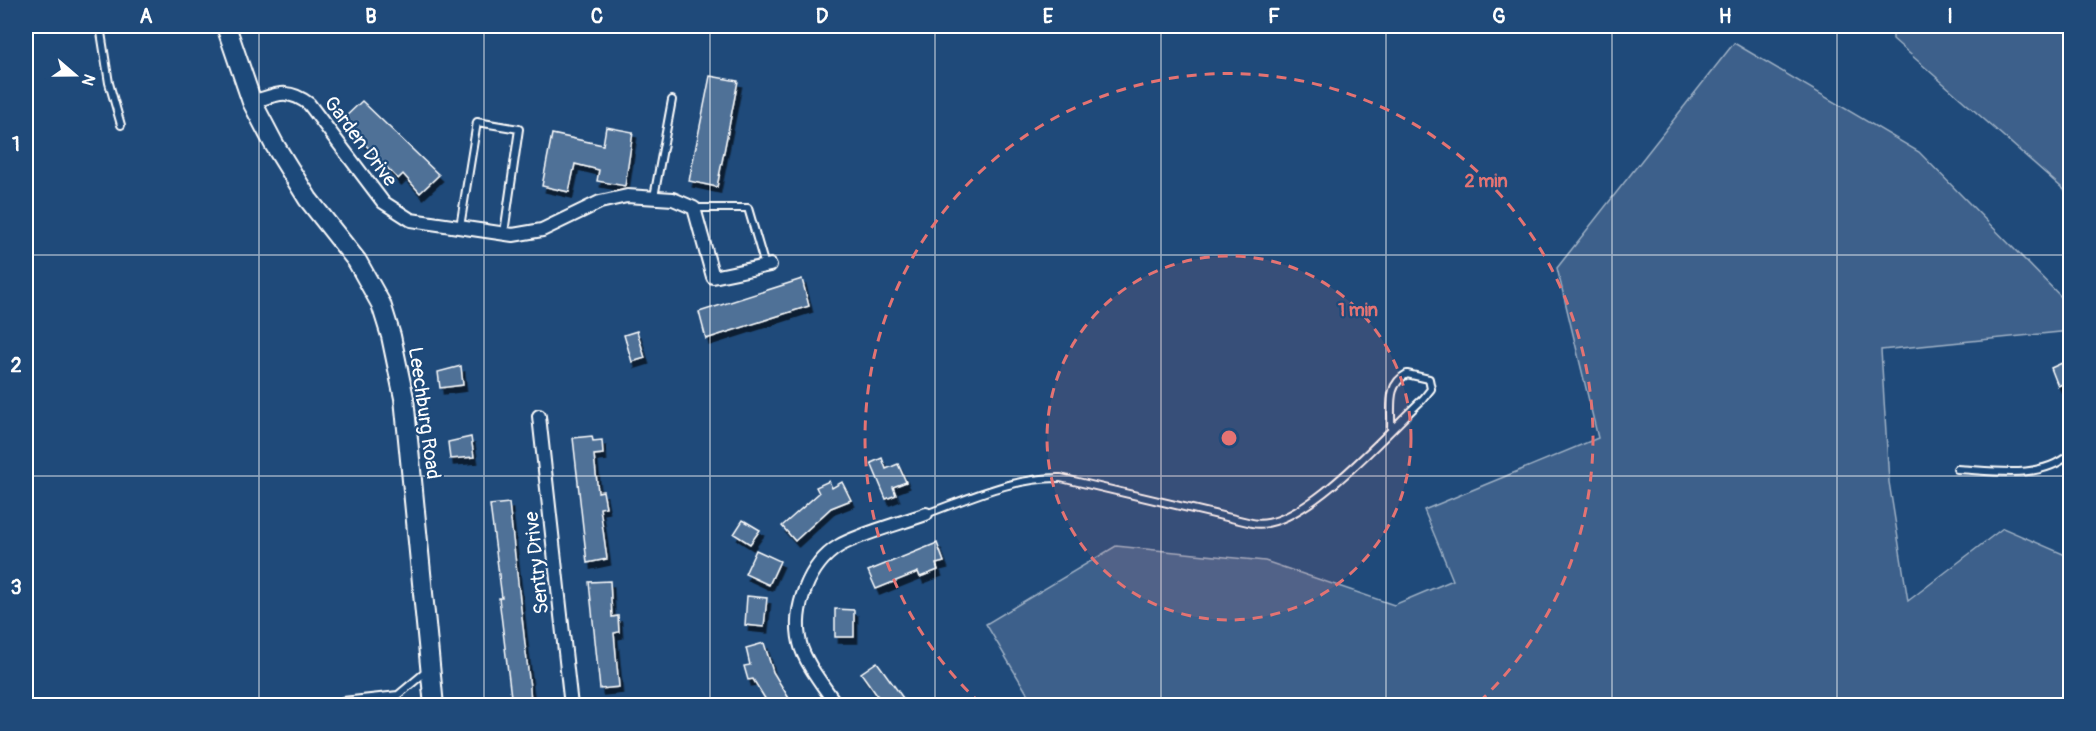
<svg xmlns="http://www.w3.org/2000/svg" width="2096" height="731" font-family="Pangolin,sans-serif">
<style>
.green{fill:#3c618b;stroke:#9eb0c5;stroke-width:1.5}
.building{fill:#507197;stroke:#fff;stroke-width:1.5;filter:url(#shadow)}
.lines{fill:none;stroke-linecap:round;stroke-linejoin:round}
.lane-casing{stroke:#fff;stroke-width:10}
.street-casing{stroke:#fff;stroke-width:16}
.secondary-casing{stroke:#fff;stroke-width:22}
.lane{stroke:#1f4a7a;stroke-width:6}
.street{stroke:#1f4a7a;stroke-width:12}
.secondary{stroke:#1f4a7a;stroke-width:18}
.grid{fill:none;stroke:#fff;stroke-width:1.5;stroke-opacity:0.55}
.ring{fill:none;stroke:#e47373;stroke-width:3;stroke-dasharray:10 8}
.labels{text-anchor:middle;stroke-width:4.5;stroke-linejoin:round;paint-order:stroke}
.street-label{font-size:20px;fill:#fff;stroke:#1f4a7a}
.centre{fill:#e47373;stroke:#1f4a7a;stroke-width:3}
.ring-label{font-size:18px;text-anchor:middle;font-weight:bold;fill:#e47373;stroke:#1f4a7a;stroke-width:4.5;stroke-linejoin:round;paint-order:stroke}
.neatline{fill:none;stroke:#fff;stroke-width:2}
.grid-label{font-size:20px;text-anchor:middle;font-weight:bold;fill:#fff}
</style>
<defs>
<filter id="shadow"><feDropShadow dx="3.5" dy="6" stdDeviation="0" flood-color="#0009"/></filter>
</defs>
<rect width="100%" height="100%" fill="#1f4a7a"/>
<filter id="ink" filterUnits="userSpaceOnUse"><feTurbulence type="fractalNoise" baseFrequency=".0167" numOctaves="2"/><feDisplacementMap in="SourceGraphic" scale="12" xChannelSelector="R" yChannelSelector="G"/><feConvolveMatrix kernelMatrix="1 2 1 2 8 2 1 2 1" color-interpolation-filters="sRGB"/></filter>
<g filter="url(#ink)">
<g class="green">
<path d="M1893,26H2070V195L1893,39Z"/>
<path d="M1734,43L1919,152L2070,306V331L1881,350L1889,482L1908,601L2003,528L2070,557V705H1034L986,624L1116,546L1265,561L1394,605L1453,580L1424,510L1598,438L1557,268Z"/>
</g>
<g class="building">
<path d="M710,76L738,81L717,187L689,181Z"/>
<path d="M362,101L439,175L420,193L403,174L398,179L342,120Z"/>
<path d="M606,127L633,132L625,186L597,181L599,170L575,164L569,192L542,186L552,134L603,145Z"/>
<path d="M802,279L809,306L706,339L699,312Z"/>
<path d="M637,331L645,358L632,362L624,335Z"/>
<path d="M2062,363L2069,381L2058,386L2051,368Z"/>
<path d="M461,366L463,385L440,388L438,372Z"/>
<path d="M592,436L593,441L602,440L603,454L594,455L598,492L603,491L606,507L600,508L607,559L587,563L573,438Z"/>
<path d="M471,437L474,457L450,459L448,442Z"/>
<path d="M882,458L886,469L898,464L906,482L893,487L896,495L886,499L871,463Z"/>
<path d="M829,481L832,488L842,482L851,500L831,508L795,541L782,526L819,493L816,487Z"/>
<path d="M509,503L530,688L531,705H512L499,598H502L490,505Z"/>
<path d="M743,520L760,530L750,544L734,534Z"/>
<path d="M937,543L944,562L936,564L938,570L920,577L918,572L876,589L868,571Z"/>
<path d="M756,550L780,561L769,585L745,574Z"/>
<path d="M610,581L612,617L618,616L619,632L614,633L619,687L600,689L589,582Z"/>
<path d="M747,596L767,598L764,627L745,625Z"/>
<path d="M835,609L854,610V637H835Z"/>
<path d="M764,643L773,672L793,705H769L753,679L748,680L744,666L750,665L746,648Z"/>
<path d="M877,662L908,705H884L861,673Z"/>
</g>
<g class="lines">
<defs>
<g id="lane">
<path d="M100,26L109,83L121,125"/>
<path d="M654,197L672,100"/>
<path d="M694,208H748L765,266"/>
<path d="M460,227L477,122L519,129L504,233"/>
<path d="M1957,469C1994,471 2041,480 2070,454"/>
<path d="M926,514C970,498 1014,477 1061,478L1252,523C1300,534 1389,430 1423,399L1431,389L1429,379L1407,374C1386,385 1392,407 1391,428"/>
<path d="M331,706L343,701L398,695L428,670"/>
</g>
<g id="street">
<path d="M252,102C276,95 287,87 309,104L383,202L411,220L513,235L542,230L600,202L627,196L673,199L694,208L713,277L770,265"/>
<path d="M539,416L571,706"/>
<path d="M837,706C826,689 804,662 800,643C792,609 809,564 839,546C859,534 902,523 926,514"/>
</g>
<path id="secondary" d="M226,26L252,102L274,144L308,199L357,261L381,304L391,336L404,398L434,706"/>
</defs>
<use href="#lane" class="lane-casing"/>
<use href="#street" class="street-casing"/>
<use href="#secondary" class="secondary-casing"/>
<use href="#lane" class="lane"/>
<use href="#street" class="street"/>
<use href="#secondary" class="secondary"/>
</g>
</g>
<path class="grid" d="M259,26V706M484,26V706M710,26V706M935,26V706M1161,26V706M1386,26V706M1612,26V706M1837,26V706M26,255H2070M26,476H2070"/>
<circle cx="1229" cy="438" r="182" fill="#e47373" fill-opacity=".12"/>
<g class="ring">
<circle cx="1229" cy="438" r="182"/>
<path d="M981 704A364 364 0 1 1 1477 704"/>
</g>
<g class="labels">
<g class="street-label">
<text transform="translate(361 141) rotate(53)" y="7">Garden Drive</text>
<text transform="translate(425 413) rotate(82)" y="7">Leechburg Road</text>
<text transform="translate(536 563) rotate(-96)" y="7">Sentry Drive</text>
</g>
</g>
<circle cx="1229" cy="438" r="9" class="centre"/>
<g class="ring-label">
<text x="1486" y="187">2 min</text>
<text x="1358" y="316">1 min</text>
</g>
<rect width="2096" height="731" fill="none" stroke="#1f4a7a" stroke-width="66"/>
<g transform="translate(75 75) rotate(110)" stroke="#1f4a7a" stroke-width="4.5" paint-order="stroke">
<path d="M0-4.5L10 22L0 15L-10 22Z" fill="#ffffff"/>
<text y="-9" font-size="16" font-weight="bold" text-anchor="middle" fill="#ffffff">N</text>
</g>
<rect x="33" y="33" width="2030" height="665" class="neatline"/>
<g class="grid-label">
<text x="146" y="23">A</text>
<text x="371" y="23">B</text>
<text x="597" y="23">C</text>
<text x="822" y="23">D</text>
<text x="1048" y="23">E</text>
<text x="1274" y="23">F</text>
<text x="1499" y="23">G</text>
<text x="1725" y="23">H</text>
<text x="1950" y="23">I</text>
<text x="16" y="151">1</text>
<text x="16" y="372">2</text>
<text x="16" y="594">3</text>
</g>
</svg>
